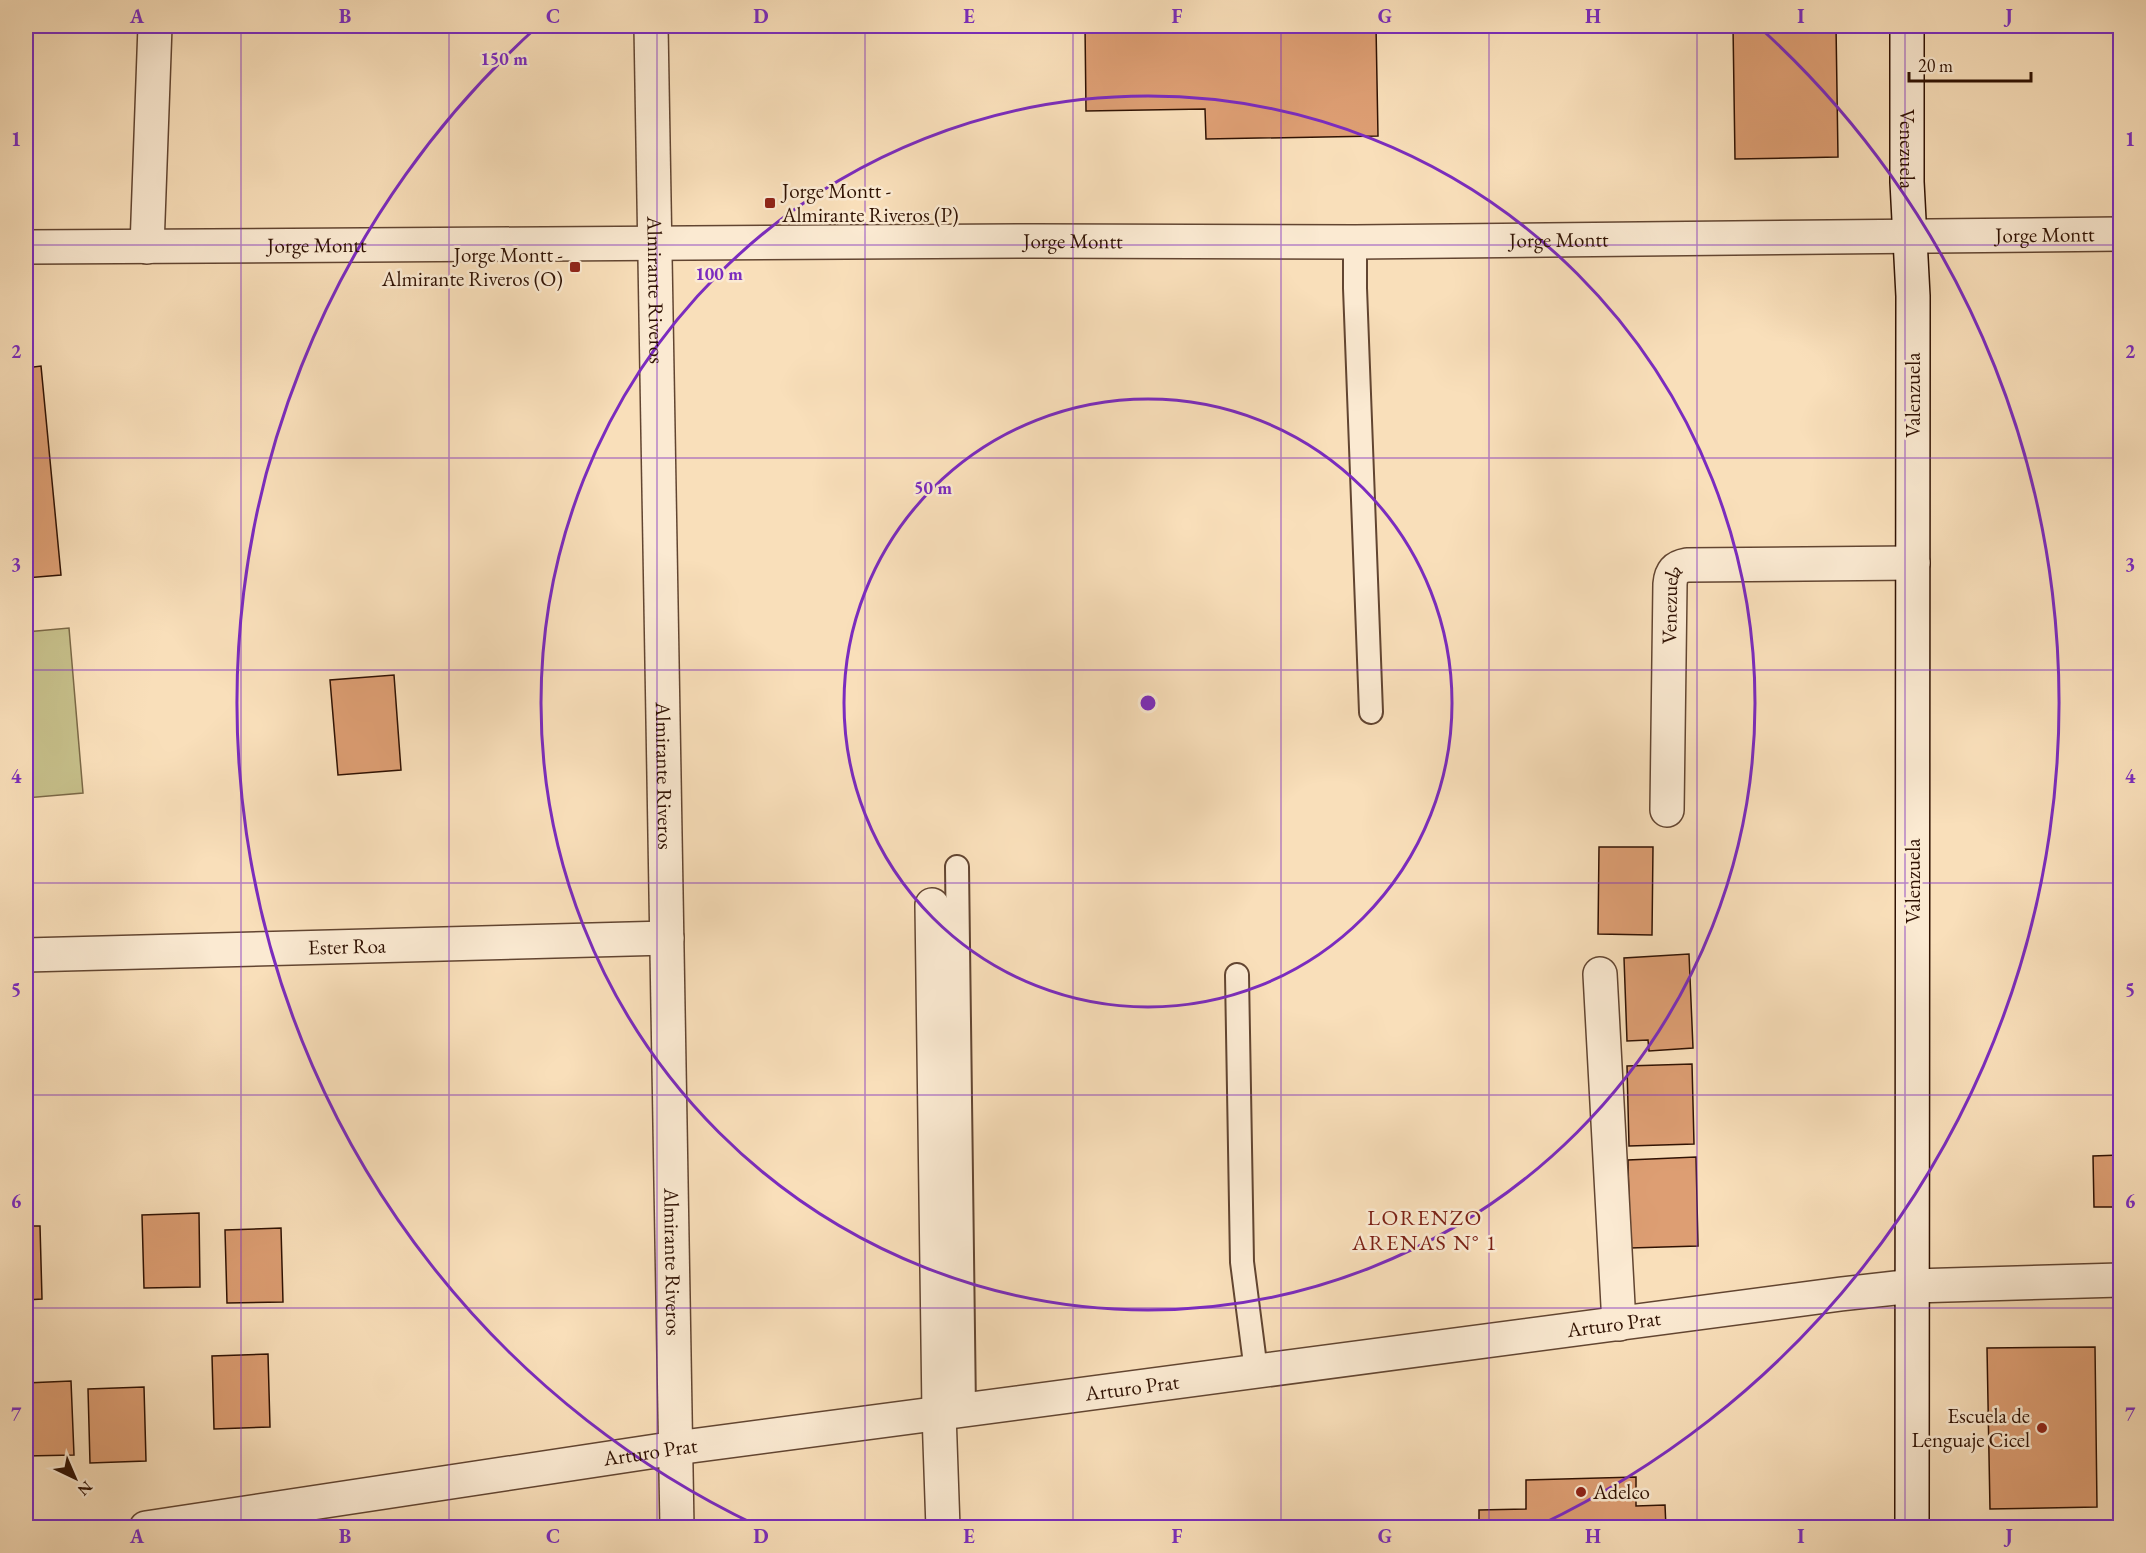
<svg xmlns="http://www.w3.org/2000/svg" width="2146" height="1553" font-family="'EB Garamond',serif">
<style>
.green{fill:#c6bf8a;stroke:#7b6846;stroke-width:1.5}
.building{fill:#dd9e73;stroke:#301203;stroke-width:1.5}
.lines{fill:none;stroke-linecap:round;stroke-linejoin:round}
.lane-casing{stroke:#624531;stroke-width:26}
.street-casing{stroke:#624531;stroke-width:36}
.secondary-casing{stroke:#301203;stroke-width:36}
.lane{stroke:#fbead2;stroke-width:22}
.street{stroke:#fbead2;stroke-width:33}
.secondary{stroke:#fbead2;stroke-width:33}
.grid{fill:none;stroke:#7b2cbf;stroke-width:1.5;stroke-opacity:0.55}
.ring{fill:none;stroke:#7b2cbf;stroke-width:3}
.poi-dot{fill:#8f2418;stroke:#fbead2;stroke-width:2}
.labels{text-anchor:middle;stroke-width:5;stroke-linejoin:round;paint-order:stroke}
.street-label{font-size:21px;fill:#301203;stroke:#fbead2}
.poi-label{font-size:21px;fill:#301203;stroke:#fbead2;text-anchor:start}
.neighbourhood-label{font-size:22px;letter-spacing:1.5px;fill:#7a1f14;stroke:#fbead2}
.centre{fill:#7b2cbf;stroke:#fbead2;stroke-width:3}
.ring-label{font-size:18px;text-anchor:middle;font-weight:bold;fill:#7b2cbf;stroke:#fbead2;stroke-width:5;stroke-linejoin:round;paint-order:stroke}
.neatline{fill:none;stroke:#7b2cbf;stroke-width:2}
.grid-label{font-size:20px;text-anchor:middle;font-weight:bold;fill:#7b2cbf}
</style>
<rect width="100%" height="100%" fill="#f9dfba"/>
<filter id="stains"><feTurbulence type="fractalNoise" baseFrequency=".00333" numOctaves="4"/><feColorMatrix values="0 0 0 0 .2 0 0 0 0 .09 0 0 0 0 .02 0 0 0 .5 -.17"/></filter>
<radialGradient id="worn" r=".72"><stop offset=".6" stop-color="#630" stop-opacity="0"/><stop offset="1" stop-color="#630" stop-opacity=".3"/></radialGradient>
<path class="green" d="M69,628L83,793L26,798V632Z"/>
<g class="building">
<path d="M1085,26H1376L1378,136L1206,139L1205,109L1086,111Z"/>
<path d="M1733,26H1836L1838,157L1735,159Z"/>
<path d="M41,366L61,575L26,578V368Z"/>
<path d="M394,675L401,770L338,775L330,680Z"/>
<path d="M1599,847H1653L1652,935L1598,934Z"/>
<path d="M1689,954L1693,1048L1649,1051L1648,1040L1627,1041L1624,958Z"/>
<path d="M1692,1064L1694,1144L1629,1146L1627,1066Z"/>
<path d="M2120,1155V1207H2094L2093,1156Z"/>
<path d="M1696,1157L1698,1246L1630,1248L1628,1160Z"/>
<path d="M199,1213L200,1287L144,1288L142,1215Z"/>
<path d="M26,1226H40L42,1299L26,1300Z"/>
<path d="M281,1228L283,1302L227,1303L225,1230Z"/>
<path d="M2095,1347L2097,1507L1990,1509L1987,1348Z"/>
<path d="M268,1354L270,1427L214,1429L212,1356Z"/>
<path d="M71,1381L74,1455L26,1456V1383Z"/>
<path d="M144,1387L146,1461L90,1463L88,1389Z"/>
<path d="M1636,1477V1506L1665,1505L1666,1528H1479V1510L1526,1509V1480Z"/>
</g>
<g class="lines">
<defs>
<g id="lane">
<path d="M1355,242V288L1371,712"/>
<path d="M957,867L964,1410"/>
<path d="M1237,975L1242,1262L1256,1371"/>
</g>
<g id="street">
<path id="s1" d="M651,26L677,1528"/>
<path id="s2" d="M26,247L1034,241L1355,242L2120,234"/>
<path d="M147,247L155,26"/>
<path id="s3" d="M1667,810L1670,584C1671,572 1675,567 1687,565L1913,563"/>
<path d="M932,905L939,1413L943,1528"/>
<path id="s4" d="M26,955L667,938"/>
<path d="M1600,974L1619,1324"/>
<path id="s5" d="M146,1528L676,1448L1841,1294L1913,1286L2120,1280"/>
</g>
<g id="secondary">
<path id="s6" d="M1907,26V182L1913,296L1912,1528"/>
</g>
</defs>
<use href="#lane" class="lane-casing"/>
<use href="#street" class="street-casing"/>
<use href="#secondary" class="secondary-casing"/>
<use href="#lane" class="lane"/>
<use href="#street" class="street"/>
<use href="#secondary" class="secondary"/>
</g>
<path class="grid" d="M241,26V1528M449,26V1528M657,26V1528M865,26V1528M1073,26V1528M1281,26V1528M1489,26V1528M1697,26V1528M1905,26V1528M26,245H2120M26,458H2120M26,670H2120M26,883H2120M26,1095H2120M26,1308H2120"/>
<g class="ring">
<circle cx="1148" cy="703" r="304"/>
<circle cx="1148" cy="703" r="607"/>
<path d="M756 1525A911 911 0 0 1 538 26M1758 26A911 911 0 0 1 1540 1525"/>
</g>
<g class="poi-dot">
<rect x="764" y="197" width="12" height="12" rx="3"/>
<rect x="569" y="261" width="12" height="12" rx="3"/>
<circle cx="2042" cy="1428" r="6"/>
<circle cx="1581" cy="1492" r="6"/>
</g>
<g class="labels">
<g class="street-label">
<text dy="7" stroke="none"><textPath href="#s6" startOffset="123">Venezuela</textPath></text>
<text dy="7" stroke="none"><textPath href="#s2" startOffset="2019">Jorge Montt</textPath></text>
<text dy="7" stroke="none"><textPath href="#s2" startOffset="1533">Jorge Montt</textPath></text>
<text dy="7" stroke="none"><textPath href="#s2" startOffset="1047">Jorge Montt</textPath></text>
<text dy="7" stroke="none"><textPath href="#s2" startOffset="291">Jorge Montt</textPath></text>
<text dy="7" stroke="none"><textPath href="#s1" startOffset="264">Almirante Riveros</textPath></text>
<text transform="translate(1913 395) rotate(-90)" y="7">Valenzuela</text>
<text dy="7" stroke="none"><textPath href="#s3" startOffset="206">Venezuela</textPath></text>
<text dy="7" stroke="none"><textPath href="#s1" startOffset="750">Almirante Riveros</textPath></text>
<text transform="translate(1913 881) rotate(-90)" y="7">Valenzuela</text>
<text dy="7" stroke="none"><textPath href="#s4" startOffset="321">Ester Roa</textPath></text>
<text dy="7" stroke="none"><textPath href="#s1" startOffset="1236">Almirante Riveros</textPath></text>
<text dy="7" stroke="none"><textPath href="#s5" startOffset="1482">Arturo Prat</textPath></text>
<text dy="7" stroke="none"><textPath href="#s5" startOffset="996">Arturo Prat</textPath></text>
<text dy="7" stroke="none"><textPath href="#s5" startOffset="510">Arturo Prat</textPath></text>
</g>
<g class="poi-label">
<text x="782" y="198">Jorge Montt -<tspan x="782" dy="24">Almirante Riveros (P)</tspan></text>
<text x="563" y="262" text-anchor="end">Jorge Montt -<tspan x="563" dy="24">Almirante Riveros (O)</tspan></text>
<text x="2030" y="1423" text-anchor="end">Escuela de<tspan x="2030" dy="24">Lenguaje Cicel</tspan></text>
<text x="1593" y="1499">Adelco</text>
</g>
<g class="neighbourhood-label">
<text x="1425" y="1225">LORENZO<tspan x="1425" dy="25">ARENAS N° 1</tspan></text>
</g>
</g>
<circle cx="1148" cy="703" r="9" class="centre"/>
<g class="ring-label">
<text x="504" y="65">150 m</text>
<text x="719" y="280">100 m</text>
<text x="933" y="494">50 m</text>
</g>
<rect width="2146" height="1553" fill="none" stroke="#f9dfba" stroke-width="66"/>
<g transform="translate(75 1478) rotate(136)" stroke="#fbead2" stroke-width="4.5" paint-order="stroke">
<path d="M0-4.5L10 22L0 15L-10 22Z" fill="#301203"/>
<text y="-9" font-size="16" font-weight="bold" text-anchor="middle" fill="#301203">N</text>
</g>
<path d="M1909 72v9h122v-9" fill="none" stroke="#301203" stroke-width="3"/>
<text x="1918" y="72" font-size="18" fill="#301203" stroke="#fbead2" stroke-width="4.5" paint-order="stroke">20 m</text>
<rect x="33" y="33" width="2080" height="1487" class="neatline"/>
<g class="grid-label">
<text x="137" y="23">A</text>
<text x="345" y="23">B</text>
<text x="553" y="23">C</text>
<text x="761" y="23">D</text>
<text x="969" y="23">E</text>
<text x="1177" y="23">F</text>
<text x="1385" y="23">G</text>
<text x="1593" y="23">H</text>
<text x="1801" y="23">I</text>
<text x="2009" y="23">J</text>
<text x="16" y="146">1</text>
<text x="2130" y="146">1</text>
<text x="16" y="358">2</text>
<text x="2130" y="358">2</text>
<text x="16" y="571">3</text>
<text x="2130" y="571">3</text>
<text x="16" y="783">4</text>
<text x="2130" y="783">4</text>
<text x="16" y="996">5</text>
<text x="2130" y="996">5</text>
<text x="16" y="1208">6</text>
<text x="2130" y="1208">6</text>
<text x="16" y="1421">7</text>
<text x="2130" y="1421">7</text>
<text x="137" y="1543">A</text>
<text x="345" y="1543">B</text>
<text x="553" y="1543">C</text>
<text x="761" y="1543">D</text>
<text x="969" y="1543">E</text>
<text x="1177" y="1543">F</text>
<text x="1385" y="1543">G</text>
<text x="1593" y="1543">H</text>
<text x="1801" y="1543">I</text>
<text x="2009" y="1543">J</text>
</g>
<rect width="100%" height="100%" filter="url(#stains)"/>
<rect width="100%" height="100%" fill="url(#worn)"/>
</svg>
